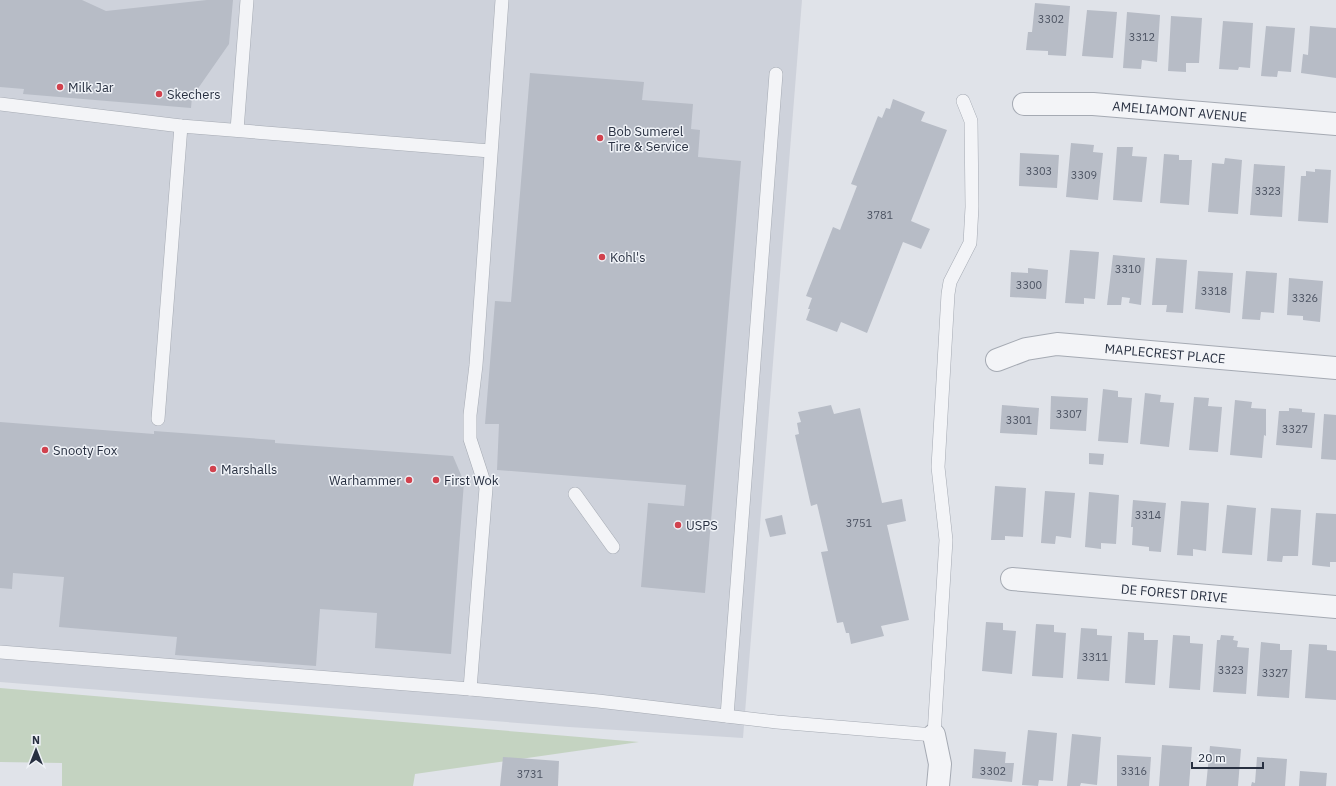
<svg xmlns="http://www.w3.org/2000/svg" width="1336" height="786" font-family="'IBM Plex Sans',sans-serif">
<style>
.built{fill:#ced2db}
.green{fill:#c4d3c1}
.building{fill:#b7bcc6}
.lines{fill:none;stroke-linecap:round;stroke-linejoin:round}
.service-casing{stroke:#a5aab3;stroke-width:14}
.minor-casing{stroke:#a5aab3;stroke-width:24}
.service{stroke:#f3f4f7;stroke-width:13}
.minor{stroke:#f3f4f7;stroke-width:22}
.poi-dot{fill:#d1424e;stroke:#eff2f7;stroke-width:1.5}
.labels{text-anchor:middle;stroke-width:3;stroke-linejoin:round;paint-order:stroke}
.number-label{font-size:11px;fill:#4c5362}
.poi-label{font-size:13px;fill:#283041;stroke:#eff2f7;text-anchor:start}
.street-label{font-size:13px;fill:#283041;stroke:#eff2f7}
</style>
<rect width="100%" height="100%" fill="#e0e3e9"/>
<path class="built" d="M0,0H802L743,738L569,727L0,682Z"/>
<path class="green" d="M0,688L639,742L415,774L413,786H62V763L0,762Z"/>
<g class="building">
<path d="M0,0H82L106,11L207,0H233L229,44L192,97L191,108L23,94L24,89L0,87Z"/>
<path d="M1035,3L1070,6L1066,56L1048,55V51L1026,50L1028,32H1032Z"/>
<path d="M1087,10L1117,12L1113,58L1082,56Z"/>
<path d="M1127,12L1160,15L1157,62L1142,60L1141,69L1123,68Z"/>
<path d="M1171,16L1202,18L1199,63H1186V72L1168,71Z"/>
<path d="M1223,21L1253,23L1250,68L1239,67L1238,70L1219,69Z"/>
<path d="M1266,26L1295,28L1291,72L1278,71L1277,77L1261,76Z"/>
<path d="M1310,26L1336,28V78L1301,73L1303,54L1308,55Z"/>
<path d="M530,73L644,82L642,100L693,104L691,129L700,130L698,157L741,161L705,593L641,587L648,503L684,506L686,485L497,470L499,424H485L495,301L511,302Z"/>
<path d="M893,99L925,112L921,121L947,130L911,221L930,229L921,249L903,242L867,333L841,322L837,332L806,320L810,309H808L812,298L806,296L833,227L840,230L857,186L851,184L878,116L882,118L886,108L890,109Z"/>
<path d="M1071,143L1094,145L1093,152L1103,153L1098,200L1066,197Z"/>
<path d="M1117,147H1133L1132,156L1147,157L1142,202L1113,200Z"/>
<path d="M1020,153L1059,155L1057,188L1019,186Z"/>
<path d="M1164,154L1179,155V160H1192L1189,205L1160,203Z"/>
<path d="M1225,158L1242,160L1238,214L1208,212L1212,163L1224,164Z"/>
<path d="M1254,164L1285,166L1282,217L1250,215Z"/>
<path d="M1315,169L1331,170L1328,223L1298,221L1301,176H1306V171L1315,172Z"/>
<path d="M1070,250L1099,252L1095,299L1084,298V304L1065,303Z"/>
<path d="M1113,255L1145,258L1141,305L1129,303L1130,298L1122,297L1121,305H1107Z"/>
<path d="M1156,258L1187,260L1183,313L1166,312L1167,305H1152Z"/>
<path d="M1028,268L1048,270L1046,299L1010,297L1011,272L1028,273Z"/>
<path d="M1198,271L1233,273L1230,313L1195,309Z"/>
<path d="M1246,271L1277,273L1274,313L1261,312L1260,320L1242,319Z"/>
<path d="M1289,278L1323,281L1320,322L1303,320V316L1287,315Z"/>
<path d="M1103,389L1118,391V397L1132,398L1128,443L1098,441Z"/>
<path d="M1145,393L1161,395L1160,402L1174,403L1169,447L1140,444Z"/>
<path d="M1051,396L1088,398L1086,431L1050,429Z"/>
<path d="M1194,397L1209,398L1208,406L1222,407L1218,452L1189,450Z"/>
<path d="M1235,400L1252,402L1251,408L1266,409V436L1264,435L1262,458L1230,455Z"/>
<path d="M831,405L834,414L860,408L882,503L902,499L906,521L887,525L909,620L881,626L884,636L851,644L849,633H846L843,622L837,623L821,552L828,551L817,504L811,506L795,435L799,434L797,423L801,422L798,412Z"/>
<path d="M1002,405L1039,408L1037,435L1000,433Z"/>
<path d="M1289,408L1302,409V412L1315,413L1312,448L1276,445L1279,411H1289Z"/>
<path d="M1324,414L1336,415V460L1321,459Z"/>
<path d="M0,422L154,434V431L275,440V443L453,456L464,482L451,654L375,648L377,613L320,609L316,666L175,655L177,637L59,627L64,577L13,573L12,589L0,588Z"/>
<path d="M1089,453L1104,454L1103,465L1089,464Z"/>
<path d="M995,486L1026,488L1023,537L1005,536V540H991Z"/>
<path d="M1045,491L1075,493L1071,538L1056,536L1055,544L1041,543Z"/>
<path d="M1089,492L1119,495L1116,544L1101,543V549L1085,547Z"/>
<path d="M1133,500L1166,503L1161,552L1149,551V547L1132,545L1133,527H1131Z"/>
<path d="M1181,501L1209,503L1206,551L1193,549V556L1177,555Z"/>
<path d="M1227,505L1256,508L1252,555L1222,553Z"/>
<path d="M1271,508L1301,510L1298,556H1283L1282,562L1267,561Z"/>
<path d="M1316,513L1336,514V562H1330V567L1312,565Z"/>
<path d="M782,515L786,534L770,537L765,519Z"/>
<path d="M986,622L1003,623V630L1016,631L1012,674L982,671Z"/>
<path d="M1036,624L1054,625V632L1066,633L1063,678L1032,676Z"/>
<path d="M1081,628L1097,629V635L1112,636L1109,681L1077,679Z"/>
<path d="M1128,632L1144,633V640H1158L1155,685L1125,683Z"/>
<path d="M1173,635L1190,636V643L1203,644L1200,690L1169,688Z"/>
<path d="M1221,635L1234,636L1233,640L1238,641L1237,647L1249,648L1246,694L1213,692L1217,640H1220Z"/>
<path d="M1261,642L1280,644V650H1292L1289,698L1257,696Z"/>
<path d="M1309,644L1327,645V650L1336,651V700L1305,698Z"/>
<path d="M1028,730L1057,733L1053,781L1039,780L1038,786L1022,785Z"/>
<path d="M1072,734L1101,737L1097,785L1081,783L1080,786H1067Z"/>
<path d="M1162,745L1192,747L1189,786H1159Z"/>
<path d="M1210,746L1241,749L1238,786H1206Z"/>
<path d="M974,749L1006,752L1005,763H1014L1012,782L972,778Z"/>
<path d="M1117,755L1151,757L1149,786H1117Z"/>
<path d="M503,757L559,761L558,786H500Z"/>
<path d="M1257,757L1287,759L1285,786H1251L1252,782L1255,783Z"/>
<path d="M1300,771L1327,773L1326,786H1299Z"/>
</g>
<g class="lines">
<defs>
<g id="service">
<path d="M0,104L181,126L490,151"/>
<path d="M237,130L247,0"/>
<path d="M158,419L181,126"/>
<path d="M575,494L613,547"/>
<path d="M0,652L470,689L598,701L777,722L934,735L946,540L938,467L948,294L950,282L970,243L972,207L971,121L963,101"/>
<path d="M470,689L486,488L470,439V415L476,365L502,0"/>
<path d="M727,716L776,74"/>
</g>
<g id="minor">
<path id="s1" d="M1024,104H1093L1336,124"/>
<path id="s2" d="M997,360L1026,349L1057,344L1336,368"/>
<path id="s3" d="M1012,579L1336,607"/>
<path d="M934,735L940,764L938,786"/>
</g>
</defs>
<use href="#service" class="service-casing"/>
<use href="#minor" class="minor-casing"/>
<use href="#service" class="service"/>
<use href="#minor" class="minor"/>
</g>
<g class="poi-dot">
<circle cx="60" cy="87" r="4"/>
<circle cx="159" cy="94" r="4"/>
<circle cx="600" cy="138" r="4"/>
<circle cx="602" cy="257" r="4"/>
<circle cx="45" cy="450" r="4"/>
<circle cx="213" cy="469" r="4"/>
<circle cx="409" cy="480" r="4"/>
<circle cx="436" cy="480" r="4"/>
<circle cx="678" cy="525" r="4"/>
</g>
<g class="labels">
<g class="number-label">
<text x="1051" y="23">3302</text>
<text x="1142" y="41">3312</text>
<text x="1039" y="175">3303</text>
<text x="1084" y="179">3309</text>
<text x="1268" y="195">3323</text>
<text x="880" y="219">3781</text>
<text x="1128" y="273">3310</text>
<text x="1029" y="289">3300</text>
<text x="1214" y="295">3318</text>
<text x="1305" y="302">3326</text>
<text x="1069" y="418">3307</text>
<text x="1019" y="424">3301</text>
<text x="1295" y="433">3327</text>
<text x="1148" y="519">3314</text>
<text x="859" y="527">3751</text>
<text x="1095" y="661">3311</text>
<text x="1231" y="674">3323</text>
<text x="1275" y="677">3327</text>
<text x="993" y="775">3302</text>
<text x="1134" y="775">3316</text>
<text x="530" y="778">3731</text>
</g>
<g class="poi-label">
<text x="68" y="92">Milk Jar</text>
<text x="167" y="99">Skechers</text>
<text x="608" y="136">Bob Sumerel<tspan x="608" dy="15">Tire &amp; Service</tspan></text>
<text x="610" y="262">Kohl's</text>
<text x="53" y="455">Snooty Fox</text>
<text x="221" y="474">Marshalls</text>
<text x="401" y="485" text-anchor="end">Warhammer</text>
<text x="444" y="485">First Wok</text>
<text x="686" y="530">USPS</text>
</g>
<g class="street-label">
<text dy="5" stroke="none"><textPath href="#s1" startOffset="156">AMELIAMONT AVENUE</textPath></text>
<text dy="5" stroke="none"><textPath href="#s2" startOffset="171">MAPLECREST PLACE</textPath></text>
<text dy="5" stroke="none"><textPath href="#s3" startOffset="163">DE FOREST DRIVE</textPath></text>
</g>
</g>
<g transform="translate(36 750)" stroke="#eff2f7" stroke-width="3" paint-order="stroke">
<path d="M0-3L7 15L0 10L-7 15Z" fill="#283041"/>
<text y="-6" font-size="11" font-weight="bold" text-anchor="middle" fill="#283041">N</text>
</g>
<path d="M1192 762v6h71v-6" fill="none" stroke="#283041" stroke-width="2"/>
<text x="1198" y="762" font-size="12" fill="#283041" stroke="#eff2f7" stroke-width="3" paint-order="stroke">20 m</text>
</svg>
